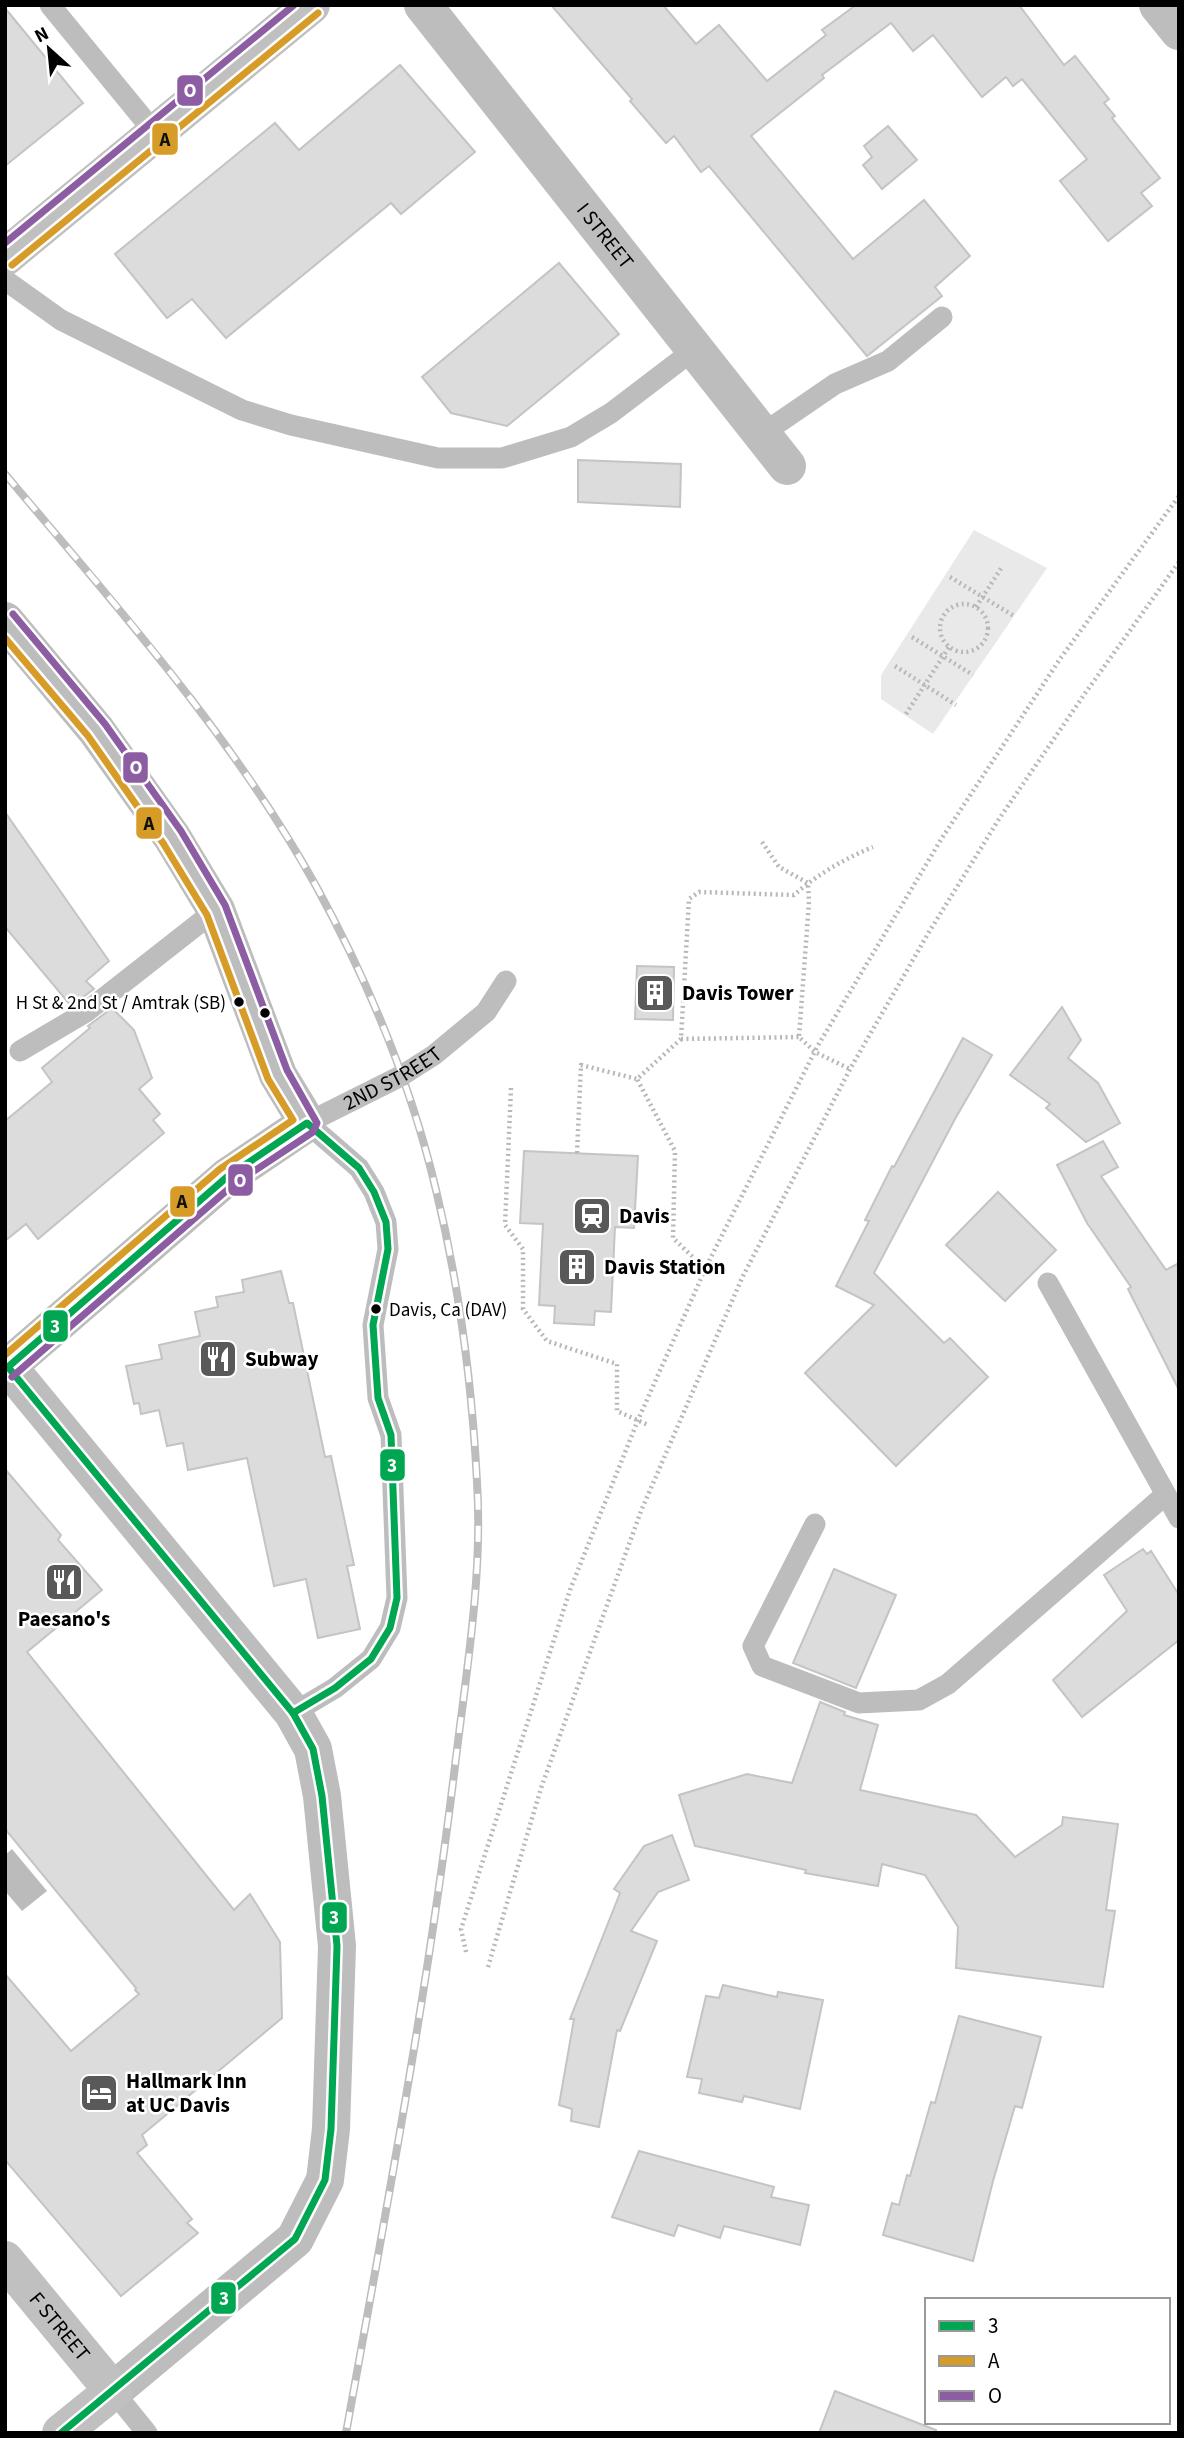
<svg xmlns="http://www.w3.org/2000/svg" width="1184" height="2438" font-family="'Source Sans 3',sans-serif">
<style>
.green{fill:#e9e9e9}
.water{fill:#bbb}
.building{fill:#dcdcdc;stroke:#c4c4c4;stroke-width:2}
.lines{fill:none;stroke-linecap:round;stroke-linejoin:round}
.path{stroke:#b8b8b8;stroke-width:4.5;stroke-dasharray:2 3.5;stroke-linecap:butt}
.lane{stroke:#bdbdbd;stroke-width:21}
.street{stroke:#bdbdbd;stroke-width:38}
.secondary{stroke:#c0c0c0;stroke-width:38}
.rail-casing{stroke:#bdbdbd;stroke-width:8}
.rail{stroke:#fff;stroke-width:5;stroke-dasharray:16;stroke-linecap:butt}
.bus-1-casing{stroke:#fff;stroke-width:12}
.bus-2-casing{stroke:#fff;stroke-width:12}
.bus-3-casing{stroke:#fff;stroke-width:12}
.bus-1{stroke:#00a651;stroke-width:7}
.bus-2{stroke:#d69c27;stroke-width:7}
.bus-3{stroke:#8c5da3;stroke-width:7}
.bus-dot{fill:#000;stroke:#fff;stroke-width:2.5}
.labels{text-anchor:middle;stroke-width:5;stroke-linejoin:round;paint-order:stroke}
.bus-label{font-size:19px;fill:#000;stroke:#fff;text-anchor:end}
.street-label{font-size:21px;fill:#000;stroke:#fff}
.poi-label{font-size:21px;font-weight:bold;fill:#000;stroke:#fff;text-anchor:start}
.line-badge{stroke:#fff;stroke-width:2.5}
.badge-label{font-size:19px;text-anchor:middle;font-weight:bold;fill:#fff}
.pale-badge-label{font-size:19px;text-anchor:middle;font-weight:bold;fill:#111}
</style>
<rect width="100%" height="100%" fill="#fff"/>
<path class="green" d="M974,530L1047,568L933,734L881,699V675Z"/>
<path class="water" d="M12,1849L47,1891L22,1911L5,1891V1855Z"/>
<g class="building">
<path d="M551,5H663L696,44L719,25L767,81L826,35L822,30L856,5H1019L1064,65L1075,56L1109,99L1104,103L1115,116L1112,118L1160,178L1141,193L1152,206L1108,241L1060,181L1087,159L1022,79L1013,86L1006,77L982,97L933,35L913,51L891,23L822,75L824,78L751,136L853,259L924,200L970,256L935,287L942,296L867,356L709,166L701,172L674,136L666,143L630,101L632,99Z"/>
<path d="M5,8L83,103L5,166Z"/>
<path d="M400,65L475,152L401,214L391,203L226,338L192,299L167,318L115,254L275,123L299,150Z"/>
<path d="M888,126L917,160L882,189L863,165L872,157L864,146Z"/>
<path d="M559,263L619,334L507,426L451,413L422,377Z"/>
<path d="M578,460L681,464L680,507L578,502Z"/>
<path d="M5,812L109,961L86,981L94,989L71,1006L5,927Z"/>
<path d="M637,966L674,967L673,1020L635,1019Z"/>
<path d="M1062,1007L1081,1040L1068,1058L1098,1083L1120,1123L1086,1142L1046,1108L1050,1104L1010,1075Z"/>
<path d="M112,1008L134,1030L152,1078L139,1089L160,1114L153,1120L164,1133L38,1239L26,1224L5,1241V1121L52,1082L42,1068L90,1028L88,1026Z"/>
<path d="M963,1038L992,1055L955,1119L874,1273L944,1343L950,1338L988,1377L896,1466L805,1373L874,1305L836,1286L869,1221L865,1220L892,1166L894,1167Z"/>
<path d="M1103,1141L1118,1167L1101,1176L1166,1270L1179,1263V1390L1128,1289L1131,1287L1087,1223L1057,1165Z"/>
<path d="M524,1151L638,1156L634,1228L615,1227L611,1312L595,1311L594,1325L554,1323L555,1306L539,1305L543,1224L520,1223Z"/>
<path d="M998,1192L1056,1250L1005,1301L946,1245Z"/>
<path d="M281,1271L289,1303H293L325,1457L331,1456L354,1565L347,1566L360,1629L318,1638L306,1579L274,1586L247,1458L188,1470L183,1443L167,1446L159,1410L141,1414L139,1403L134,1404L126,1366L162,1359L159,1345L200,1336L195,1312L218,1307L216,1297L244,1292L242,1280Z"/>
<path d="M5,1469L61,1535L58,1540L102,1590L27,1652L234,1910L250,1894L280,1942L282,2018L142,2135L147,2145L137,2153L192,2219L187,2223L198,2233L121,2296L5,2160V1974L71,2051L139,1994L135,1990L136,1988L5,1829Z"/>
<path d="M1143,1549L1147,1554L1151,1551L1179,1595V1640L1082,1717L1053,1680L1127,1611L1104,1575Z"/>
<path d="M834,1569L896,1595L856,1688L793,1663Z"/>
<path d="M820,1702L845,1712L844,1715L878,1725L860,1790L976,1815L1015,1857L1062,1825L1063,1817L1118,1824L1106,1910L1115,1911L1103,1987L956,1968L958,1927L925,1875L882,1864L878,1886L805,1873L806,1870L695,1846L679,1795L747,1774L792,1783Z"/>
<path d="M672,1835L689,1880L658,1892L631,1931L657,1941L620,2031L617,2030L599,2127L571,2121L572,2109L559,2105L574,2019H570L620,1893L614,1889L644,1846Z"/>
<path d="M723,1985L777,1997L778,1992L823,2000L800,2109L744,2096L742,2102L699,2093L702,2079L687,2077L706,1996L719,1998Z"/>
<path d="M959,2016L1041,2037L1022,2108L1015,2106L993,2181L973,2261L883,2235L892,2203L899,2205L907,2175L910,2176L931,2102L935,2103Z"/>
<path d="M639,2151L774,2187L771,2197L809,2205L800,2245L724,2226L720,2238L678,2225L674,2236L612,2217Z"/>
<path d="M835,2391L936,2430V2433H819Z"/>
</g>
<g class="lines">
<g class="path">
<path d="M950,577L1014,616"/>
<circle cx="964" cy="628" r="24"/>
<path d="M976,607L1002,567"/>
<path d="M912,637L973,675"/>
<path d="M895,666L956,705"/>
<path d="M906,714L949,647"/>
<path d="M762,842L779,867L808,883L809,902L799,1037L815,1052L850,1069"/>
<path d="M681,1039L799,1037"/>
<path d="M511,1088L505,1225L523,1249V1309L547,1341L617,1364V1411L648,1425"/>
<path d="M577,1153L581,1065L637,1079"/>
<path d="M717,1268L697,1261L673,1238L675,1151L637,1079L681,1039L689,899L699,892L794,895C818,874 844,859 873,847"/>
<path d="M466,1952L461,1929L570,1590L638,1420L707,1265L817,1047L942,838L1060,659L1179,496"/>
<path d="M488,1967L541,1788L641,1511L742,1278L850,1069L929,932L999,819L1086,692L1179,562"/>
</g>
<g class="lane">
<path d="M50,5L155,133"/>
<path d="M5,280L61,320L242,410L291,425L438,458H502L571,437L611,413L695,349"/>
<path d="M762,434L835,384L888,361L942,317"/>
<path d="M20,1051L86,1012L216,910"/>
<path d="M1048,1283L1179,1518"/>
<path d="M815,1524L753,1646L762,1666L859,1703L919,1700L948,1684L1165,1495"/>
<path id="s1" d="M293,1713L335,1688L371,1659L390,1628L397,1598L391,1435L378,1398L373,1325L388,1249L386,1222L374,1192L359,1168L307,1123L401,1076L434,1055L486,1012L506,981"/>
<path d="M113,2391L147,2433"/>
</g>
<g class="street">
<path id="s2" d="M423,5L787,466"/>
<path d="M1158,5L1179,31"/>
<path d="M5,621L96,730L172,837L216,910L278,1075L307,1123L227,1177L5,1369"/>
<path d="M5,1363L293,1713L313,1749L322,1796L337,1946L331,2129L325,2180L295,2239L113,2391"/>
</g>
<g class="secondary">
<path d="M5,257L311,5"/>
<path id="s3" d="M5,2260L113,2391L61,2433"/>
</g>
<defs>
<path id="rail" d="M5,474C116,606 232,735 316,886C368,981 411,1084 436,1190C459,1285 472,1384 477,1482C483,1576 466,1673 455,1766C428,1990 386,2211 346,2433"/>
</defs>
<use href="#rail" class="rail-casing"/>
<use href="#rail" class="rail"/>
<defs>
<g id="bus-1">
<path d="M307,1123L359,1168L374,1192L386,1222L388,1249L373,1325L378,1398L391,1435L397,1598L390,1628L371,1659L335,1688L293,1713L8,1367L227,1177Z"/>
<path d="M61,2433L295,2239L325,2180L331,2129L337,1946L322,1796L313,1749L293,1713"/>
</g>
<g id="bus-2">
<path d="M12,265L318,13"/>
<path d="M5,638L88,736L163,843L207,915L268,1079L293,1120L220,1169L5,1355"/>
</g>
<g id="bus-3">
<path d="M5,243L294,5"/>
<path d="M12,1377L233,1185L313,1132L317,1123L287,1070L225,905L181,831L105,724L13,614"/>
</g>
</defs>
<use href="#bus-1" class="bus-1-casing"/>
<use href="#bus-2" class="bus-2-casing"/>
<use href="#bus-3" class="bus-3-casing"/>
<use href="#bus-1" class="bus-1"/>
<use href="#bus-2" class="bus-2"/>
<use href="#bus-3" class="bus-3"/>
</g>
<defs>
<symbol id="building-square" viewBox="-11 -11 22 22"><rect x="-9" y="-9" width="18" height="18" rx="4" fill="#595959" stroke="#fff"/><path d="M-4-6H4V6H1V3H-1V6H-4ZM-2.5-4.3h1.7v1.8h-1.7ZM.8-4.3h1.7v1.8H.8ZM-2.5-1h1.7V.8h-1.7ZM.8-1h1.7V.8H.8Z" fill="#fff"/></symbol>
<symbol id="station-square" viewBox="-11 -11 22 22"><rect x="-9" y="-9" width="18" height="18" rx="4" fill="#595959" stroke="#fff"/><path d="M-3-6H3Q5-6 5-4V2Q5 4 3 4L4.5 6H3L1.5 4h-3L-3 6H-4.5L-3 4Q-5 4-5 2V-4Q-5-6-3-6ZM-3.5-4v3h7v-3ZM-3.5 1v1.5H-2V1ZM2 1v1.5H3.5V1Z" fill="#fff"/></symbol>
<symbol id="restaurant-square" viewBox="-11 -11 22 22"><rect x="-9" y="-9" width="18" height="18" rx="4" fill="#595959" stroke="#fff"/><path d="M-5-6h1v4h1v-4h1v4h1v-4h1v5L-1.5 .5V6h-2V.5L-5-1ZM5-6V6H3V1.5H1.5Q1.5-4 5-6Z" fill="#fff"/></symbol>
<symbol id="hotel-square" viewBox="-11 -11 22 22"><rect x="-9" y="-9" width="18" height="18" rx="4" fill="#595959" stroke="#fff"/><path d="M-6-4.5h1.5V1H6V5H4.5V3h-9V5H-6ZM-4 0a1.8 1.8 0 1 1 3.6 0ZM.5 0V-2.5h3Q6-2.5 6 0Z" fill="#fff"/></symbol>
</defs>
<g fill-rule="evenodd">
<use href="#building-square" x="633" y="971" width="44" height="44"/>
<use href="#station-square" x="570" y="1194" width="44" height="44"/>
<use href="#building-square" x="555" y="1245" width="44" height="44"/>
<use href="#restaurant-square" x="196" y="1337" width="44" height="44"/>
<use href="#restaurant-square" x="42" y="1560" width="44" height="44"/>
<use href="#hotel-square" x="77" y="2071" width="44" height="44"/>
</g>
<g class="bus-dot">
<circle cx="239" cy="1002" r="6"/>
<circle cx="265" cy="1013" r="6"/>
<circle cx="376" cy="1309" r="6"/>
</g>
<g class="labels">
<g class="bus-label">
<text x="226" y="1009">H St &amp; 2nd St / Amtrak (SB)</text>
<text x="389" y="1316" text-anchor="start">Davis, Ca (DAV)</text>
</g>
<g class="street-label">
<text dy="7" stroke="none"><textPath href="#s2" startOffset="294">I STREET</textPath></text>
<text dy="7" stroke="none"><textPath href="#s1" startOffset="768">2ND STREET</textPath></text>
<text dy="7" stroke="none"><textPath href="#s3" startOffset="86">F STREET</textPath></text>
</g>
<g class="poi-label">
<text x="682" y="1000">Davis Tower</text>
<text x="619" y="1223">Davis</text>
<text x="604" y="1274">Davis Station</text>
<text x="245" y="1366">Subway</text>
<text x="64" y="1626" text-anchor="middle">Paesano's</text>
<text x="126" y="2088">Hallmark Inn<tspan x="126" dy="24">at UC Davis</tspan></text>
</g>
</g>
<g class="line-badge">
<rect x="176" y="74" width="28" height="33" rx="7" fill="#8c5da3"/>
<rect x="151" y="122" width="28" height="34" rx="7" fill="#d69c27"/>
<rect x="122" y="751" width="27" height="33" rx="7" fill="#8c5da3"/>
<rect x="135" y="806" width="28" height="34" rx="7" fill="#d69c27"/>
<rect x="227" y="1163" width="27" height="34" rx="7" fill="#8c5da3"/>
<rect x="169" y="1185" width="27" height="33" rx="7" fill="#d69c27"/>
<rect x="42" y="1309" width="27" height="34" rx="7" fill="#00a651"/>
<rect x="379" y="1448" width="27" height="34" rx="7" fill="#00a651"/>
<rect x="321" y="1901" width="27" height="33" rx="7" fill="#00a651"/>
<rect x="210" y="2281" width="27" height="34" rx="7" fill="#00a651"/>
</g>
<g class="badge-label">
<text x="190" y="97">O</text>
<text x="136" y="774">O</text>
<text x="240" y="1187">O</text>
<text x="55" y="1333">3</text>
<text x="392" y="1472">3</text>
<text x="334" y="1924">3</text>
<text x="224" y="2305">3</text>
</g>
<g class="pale-badge-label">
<text x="165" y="146">A</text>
<text x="149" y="830">A</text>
<text x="182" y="1208">A</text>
</g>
<rect width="1184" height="2438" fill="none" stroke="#000000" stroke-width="14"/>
<rect x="925" y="2298" width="245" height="126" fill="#ffffff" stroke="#999999" stroke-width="2"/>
<rect x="939" y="2321" width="35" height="10" fill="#00a651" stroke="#999999" stroke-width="2"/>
<text x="988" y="2333" font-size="21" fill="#000000">3</text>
<rect x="939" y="2356" width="35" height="10" fill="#d69c27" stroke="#999999" stroke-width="2"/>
<text x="988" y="2368" font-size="21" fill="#000000">A</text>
<rect x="939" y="2391" width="35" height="10" fill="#8c5da3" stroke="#999999" stroke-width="2"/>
<text x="988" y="2403" font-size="21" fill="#000000">O</text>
<g transform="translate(49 49) rotate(333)" stroke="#ffffff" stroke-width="5" paint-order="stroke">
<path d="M0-5L12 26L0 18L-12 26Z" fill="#000000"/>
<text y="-10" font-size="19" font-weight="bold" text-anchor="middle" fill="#000000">N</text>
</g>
</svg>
